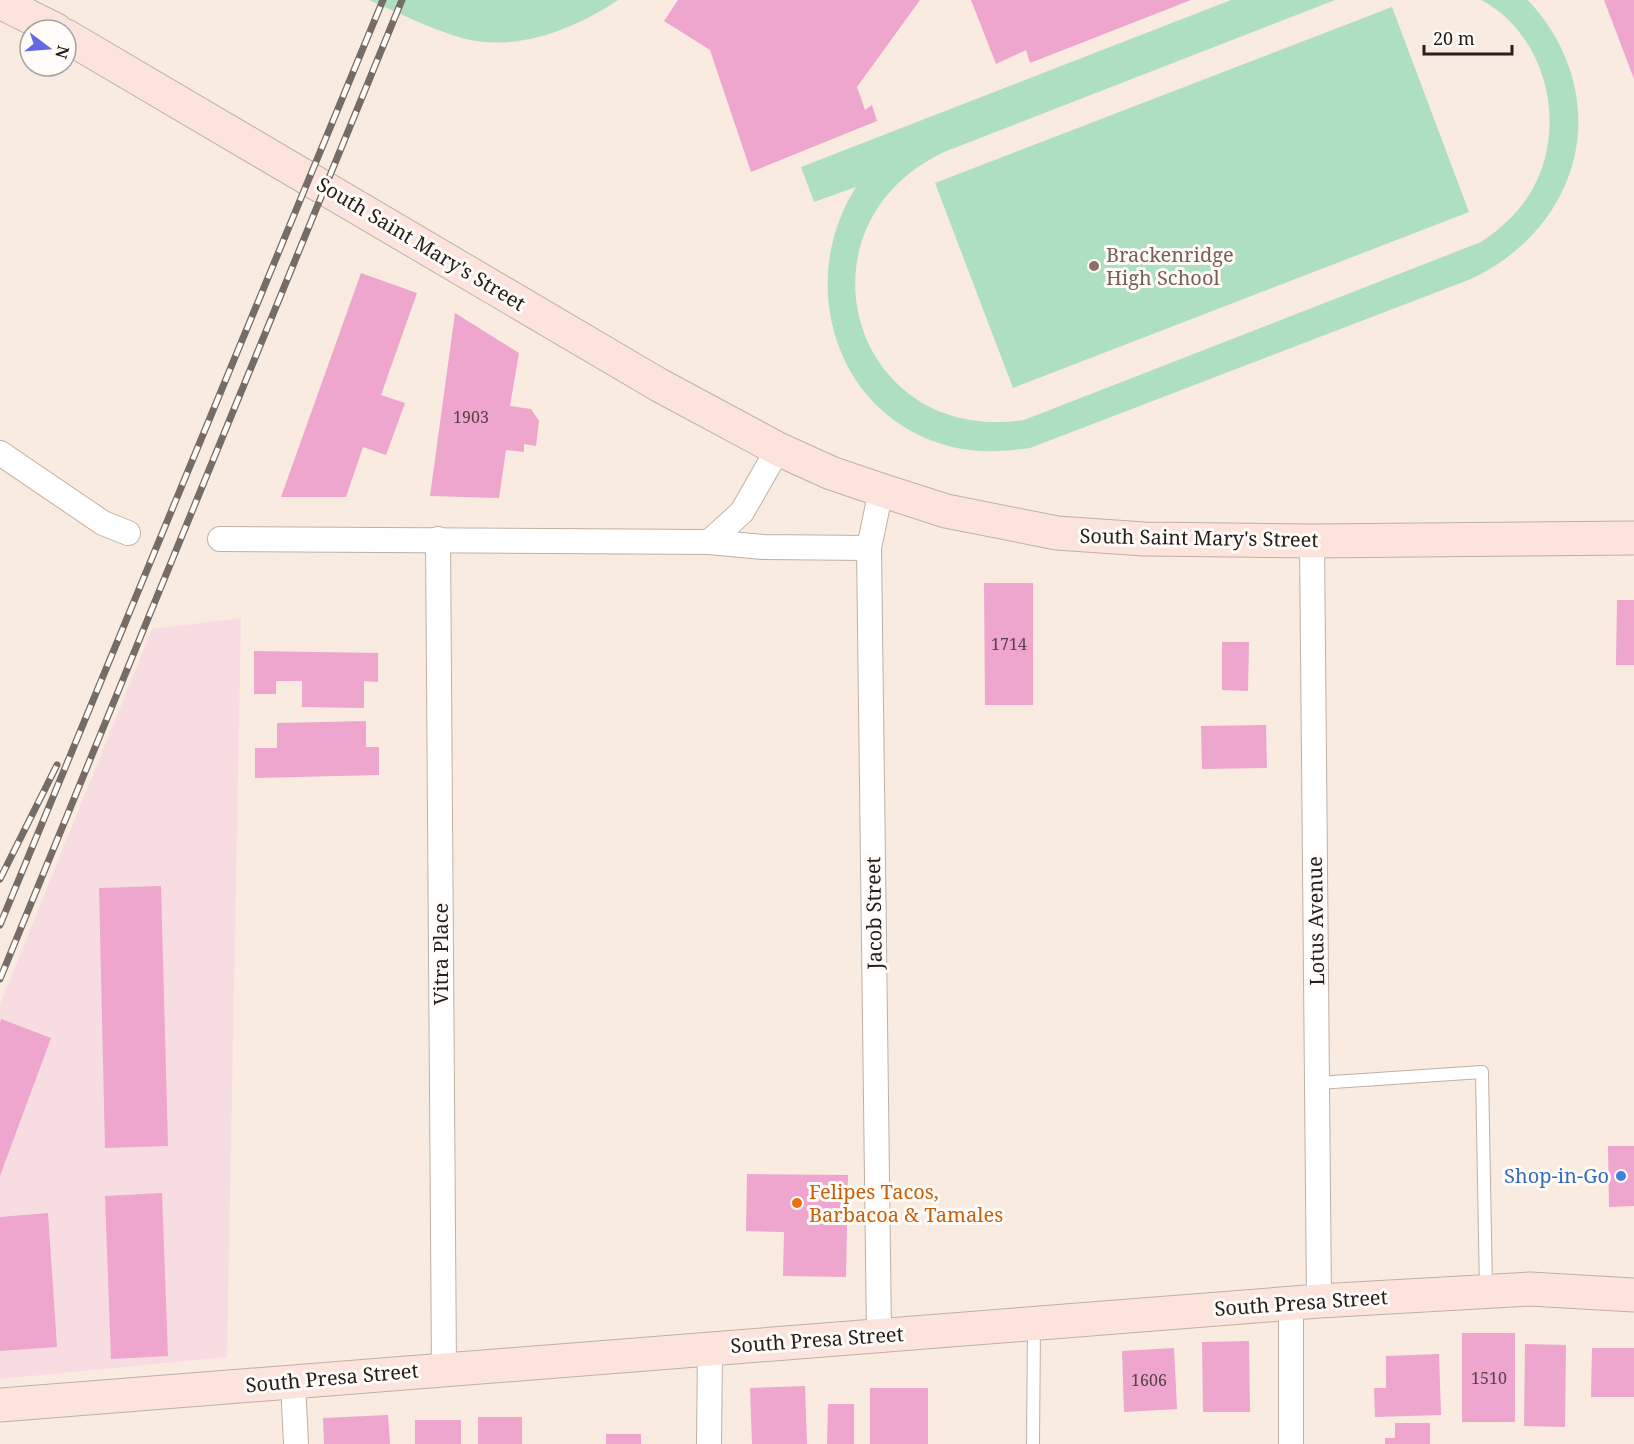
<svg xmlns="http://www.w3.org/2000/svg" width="1634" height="1444" font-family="'Noto Serif',serif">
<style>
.industrial{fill:#f7dce2}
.green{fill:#aedfc1}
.building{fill:#eea5ce}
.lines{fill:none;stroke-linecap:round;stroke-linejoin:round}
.lane-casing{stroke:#beb1a6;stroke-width:14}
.street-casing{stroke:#beb1a6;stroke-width:26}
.secondary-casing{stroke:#beb1a6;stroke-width:35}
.lane{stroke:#fff;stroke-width:12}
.street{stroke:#fff;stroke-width:24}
.secondary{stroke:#fce4dc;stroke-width:33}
.rail-casing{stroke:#756c65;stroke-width:7}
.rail{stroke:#fefbf8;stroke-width:4.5;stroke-dasharray:14;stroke-linecap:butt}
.education-dot{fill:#8d6e63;stroke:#fefbf8;stroke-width:2}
.shop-dot{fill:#3f7fe0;stroke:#fefbf8;stroke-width:2}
.food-dot{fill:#e8710a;stroke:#fefbf8;stroke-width:2}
.labels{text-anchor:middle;stroke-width:6;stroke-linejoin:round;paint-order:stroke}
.number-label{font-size:16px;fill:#584148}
.street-label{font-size:20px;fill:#26201c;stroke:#fefbf8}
.education-label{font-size:20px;fill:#785e54;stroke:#fefbf8;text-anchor:start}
.shop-label{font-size:20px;fill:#366cbe;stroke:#fefbf8;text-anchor:end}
.food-label{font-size:20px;fill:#c56008;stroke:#fefbf8;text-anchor:start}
</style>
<rect width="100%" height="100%" fill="#f9ebe0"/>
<path class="industrial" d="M241,618L227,1357L0,1379V1004L152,629Z"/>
<g class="green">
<path d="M369,0H618C575,29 515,53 462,38C430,29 399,13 369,0Z"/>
<path d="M1231,0H1335L944,152C788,226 852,446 1024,420L1481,242C1499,230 1515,216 1527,198C1570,135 1550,36 1481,0H1528C1615,94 1585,225 1471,279L1030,448C1003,452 978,453 952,447C835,418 795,283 856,187L814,202L801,167Z"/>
<path d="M1392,7L1469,212L1013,388L935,183Z"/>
</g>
<g class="building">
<path d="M678,0H920L857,87L865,110L872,105L877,121L751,172L710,50L664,21Z"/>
<path d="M971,0H1191L1030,63L1026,50L996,64Z"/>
<path d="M1604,0H1634V79Z"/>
<path d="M361,273L417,293L381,395L405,403L386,455L363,447L346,497H281Z"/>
<path d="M455,313L519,353L510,406L531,409L539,421L536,446L524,444V452L506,450L499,498L430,496Z"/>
<path d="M984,583H1033V705H985Z"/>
<path d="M1617,600H1634V665H1616Z"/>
<path d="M1222,642H1249L1248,691L1222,690Z"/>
<path d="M254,651L378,653V682L364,681V708L302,707V681H276V694H254Z"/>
<path d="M366,721V747H379V775L255,778V748H277V723Z"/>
<path d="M1266,725L1267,768L1202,769L1201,726Z"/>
<path d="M161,886L168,1146L105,1148L99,888Z"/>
<path d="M1,1019L51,1038L0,1176V1023Z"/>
<path d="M1608,1146H1634V1206L1609,1207Z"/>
<path d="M747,1174L848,1175L846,1277L783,1276L784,1232L746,1231Z"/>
<path d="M162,1193L168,1356L111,1359L105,1196Z"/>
<path d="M48,1213L57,1347L0,1351V1217Z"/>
<rect x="1462" y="1333" width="53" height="89"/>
<path d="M1249,1341L1250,1412H1203L1202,1342Z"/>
<path d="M1525,1344L1566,1345L1565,1427L1524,1426Z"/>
<path d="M1174,1348L1177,1409L1124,1412L1122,1351Z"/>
<path d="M1592,1348H1634V1397H1591Z"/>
<path d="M1439,1354L1441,1415L1375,1417L1374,1388H1386V1356Z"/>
<path d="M805,1386L807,1444H752L750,1388Z"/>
<rect x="870" y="1388" width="58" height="56"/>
<path d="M828,1404H854V1444H827Z"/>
<path d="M388,1415L390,1444H324L323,1418Z"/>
<rect x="478" y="1417" width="44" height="27"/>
<rect x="415" y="1420" width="46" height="24"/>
<path d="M1395,1423H1430V1444H1385V1438H1395Z"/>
<rect x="606" y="1434" width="35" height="10"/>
</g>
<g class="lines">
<defs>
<g id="lane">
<path d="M1318,1083L1482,1072L1486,1291"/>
<path d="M1033,1444L1034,1325"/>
</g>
<g id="street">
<path d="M0,453L103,523L128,533"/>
<path d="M220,539L709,542L742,512L778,449"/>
<path d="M438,539L444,1369"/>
<path d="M1312,541L1319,1301"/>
<path d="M709,542L763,547L869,548"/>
<path d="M1291,1303V1444"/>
<path d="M879,1336L869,548L881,490"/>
<path d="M293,1382L296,1444"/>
<path d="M709,1444L710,1349"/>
</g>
<g id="secondary">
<path d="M0,2L56,30"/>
<path d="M66,36L659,385L778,449L831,473L881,490L946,511L1057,533L1144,539L1312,541L1634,538"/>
<path d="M0,1405L1319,1301L1530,1289L1634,1295"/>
</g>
</defs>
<use href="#lane" class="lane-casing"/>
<use href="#street" class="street-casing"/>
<use href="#secondary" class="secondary-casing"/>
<use href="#lane" class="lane"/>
<use href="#street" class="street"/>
<use href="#secondary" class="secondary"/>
<defs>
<g id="rail">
<path d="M0,879L57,765"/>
<path d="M0,925L383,0"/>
<path d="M0,979L402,0"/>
</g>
</defs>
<use href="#rail" class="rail-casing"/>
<use href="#rail" class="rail"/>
</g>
<circle class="education-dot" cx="1094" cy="266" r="6"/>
<circle class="shop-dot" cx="1621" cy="1176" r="6"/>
<circle class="food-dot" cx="797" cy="1203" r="6"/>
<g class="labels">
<g class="number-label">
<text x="471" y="423">1903</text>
<text x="1009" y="650">1714</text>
<text x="1489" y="1384">1510</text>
<text x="1149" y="1386">1606</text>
</g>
<g class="street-label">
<text transform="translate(421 244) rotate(31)" y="7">South Saint Mary's Street</text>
<text transform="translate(1199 538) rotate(1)" y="7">South Saint Mary's Street</text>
<text transform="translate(874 913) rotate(-91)" y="7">Jacob Street</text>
<text transform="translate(1316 921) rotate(-91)" y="7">Lotus Avenue</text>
<text transform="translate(441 954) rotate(-90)" y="7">Vitra Place</text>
<text transform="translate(1301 1303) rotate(-4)" y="7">South Presa Street</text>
<text transform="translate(817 1340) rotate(-4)" y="7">South Presa Street</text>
<text transform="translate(332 1378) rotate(-5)" y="7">South Presa Street</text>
</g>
<g class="education-label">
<text x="1106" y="262">Brackenridge<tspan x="1106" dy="23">High School</tspan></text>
</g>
<g class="shop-label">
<text x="1609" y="1183">Shop-in-Go</text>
</g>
<g class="food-label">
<text x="809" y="1199">Felipes Tacos,<tspan x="809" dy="23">Barbacoa &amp; Tamales</tspan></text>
</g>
</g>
<g transform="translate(48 48) rotate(106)"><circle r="28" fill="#fefbf8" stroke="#a8a3a0" stroke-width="1.5"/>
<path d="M0-4.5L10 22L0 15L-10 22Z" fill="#6269e1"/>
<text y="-9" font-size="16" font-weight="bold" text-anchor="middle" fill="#26201c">N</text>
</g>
<path d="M1424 45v9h88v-9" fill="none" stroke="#26201c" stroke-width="3"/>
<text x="1433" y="45" font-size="18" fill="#26201c" stroke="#fefbf8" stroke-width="4.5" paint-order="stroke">20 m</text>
</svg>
